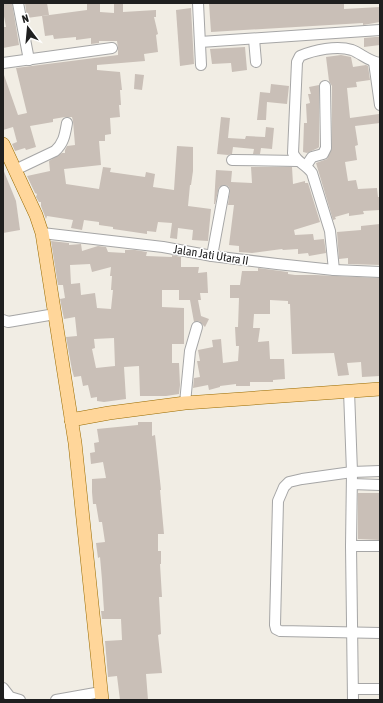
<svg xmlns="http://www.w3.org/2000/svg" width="383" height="703" font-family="'Asap Condensed',sans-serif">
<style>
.building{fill:#c9bfb7;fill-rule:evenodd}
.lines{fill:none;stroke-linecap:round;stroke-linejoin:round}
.minor-casing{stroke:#a6a6a6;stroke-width:12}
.major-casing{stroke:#996b00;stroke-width:14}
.minor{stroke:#fff;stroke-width:10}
.major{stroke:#ffd69a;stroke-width:13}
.labels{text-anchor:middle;stroke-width:3;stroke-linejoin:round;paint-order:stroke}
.street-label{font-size:12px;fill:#1f1f1f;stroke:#fff}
</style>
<rect width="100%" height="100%" fill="#f1ede4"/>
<g class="building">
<path d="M3,3H12L19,45L3,48V27H6L3,11Z"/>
<path d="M25,3H47L49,15L27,18Z"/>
<path d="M87,3H100V12L114,13V3H123V12L156,10V17H154L158,34L156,35L158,52L144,54L145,61L97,65V70L120,72L122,90H120L121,105H119L120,117L110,118L111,134L105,135V141H99L101,165L64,169L66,184L99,189L103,167L111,168L110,172L145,177L146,172L155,174L153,187L174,190L177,146L193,147V171L191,185H190L188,206L211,209L208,241L192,240L193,230L178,228L177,239L170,238L172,223L158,222L156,232L147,231V234L113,229V227L99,225V222L84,220L82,230L71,228L73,220L47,216L46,219L41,206V202H39L36,197L37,194L35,193L27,176L50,171L49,161L62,153H65V150L67,146L75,145L73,121L72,117H65L53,119V122L30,126L36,147L26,150L25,148L15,151L12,144L17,142L13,127L3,130V75H4L18,115L27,113L16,68L118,55V48L117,41H99V43L91,44V38L76,40V37L54,39L53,35L45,36L42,16L87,10Z"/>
<path d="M209,3H344V9L380,7V22L363,25V23L211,32Z"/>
<path d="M191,8L194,64L180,66L176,10Z"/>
<path d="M375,37H380V45L364,47V38Z"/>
<path d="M245,47L247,70L232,72L231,63L212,64L210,49Z"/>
<path d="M341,55L351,57L353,67L366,65L368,66L370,80L356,82L357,87L347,88L350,118L379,114L380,120V123L355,126L358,145L355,146L357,160L345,162L348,181L356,180L358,189L377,188L378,197H380V210L363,211L364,214L349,216V213L335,217L336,219L333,220L316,163L327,159L332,148V86L329,81L326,57Z"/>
<path d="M135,74L144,75L142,90L134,89Z"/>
<path d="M271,84L289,86L287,104L267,102L266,120H257L260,92L270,93Z"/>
<path d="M319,85V147L318,148L307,153L303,152L304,123H307L306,104L310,103L308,94H311L309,87Z"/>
<path d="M221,117L230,118L228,138L245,139L246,136L265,137L266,127L274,128L272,149L261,148L260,154H253L254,149L233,147L232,154L228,155L217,154Z"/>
<path d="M251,167H292L293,184L305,181V183H308L320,222L294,230L295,235L313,234L314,240L324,239L326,253L309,256L308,253L298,254V249L283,250L282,249L252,253L239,252V246L229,245L234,205H228L230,189L228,186L225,185L219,187L215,204H214L216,170L232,171L231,182L252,183Z"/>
<path d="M3,169L16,201L20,230L3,233Z"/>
<path d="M380,224V265L348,264V258L339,259L337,232L361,230V226Z"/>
<path d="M51,241L69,243V245L81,244L82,251L98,246L106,247L108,252L125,253V250H135L147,252L146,256L172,257V255L181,257V267H199L198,273L207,272L208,293H200L201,300H198L201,316L209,319L205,327L199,321L194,322L190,300H179V290H162V307L184,308V344H172V363H179L180,385L179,394L166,396H140L139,366L124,367L126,399L104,402L97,401V397L91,398L88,385L83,386L81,376L74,377L72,370L66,337L77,336L75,317L64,319L60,299L65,298L63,285H58ZM90,264L92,272L111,267L110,276H112L111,290H113L111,309L97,308L95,293L81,295L80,283L71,284L70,265ZM114,338L115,366L96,368L92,349L95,348L94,339Z"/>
<path d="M258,268L288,272V274L295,275H315L380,278V376L362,377L361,362L347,363L349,375L338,376L334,353L292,354L290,304H288V301L270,300V314H254L253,328H260L258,342L269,341L270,359H284L285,379L273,380V382H250V386H236V384L220,386V387L209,390L208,385L193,388L194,378L200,377L197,361H200L198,350L213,347L212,340L221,339L223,363L238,361L239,346H236L235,327H238L239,298H230V285H240L242,271H258Z"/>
<path d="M138,422H152V436L155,435L161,490H160L164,534H158V551H161V564H160L162,597H159L161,634L158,635L162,673L146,674L148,700H120L117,676L108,677L105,641L122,640L121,619H102L101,611H104L102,580L100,557L98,558L96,543L105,542L102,522H99L96,504H93L92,492V479L106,478L103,462L91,464L90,453L95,452L94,443L99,442L97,429L138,425Z"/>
<path d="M358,493H380V540L358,539Z"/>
</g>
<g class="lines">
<defs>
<g id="minor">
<path d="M18,3L29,60"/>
<path d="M198,3L201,65"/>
<path d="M254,39L256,62"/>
<path d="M200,42L380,30"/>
<path d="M374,62L380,105"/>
<path d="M3,63L112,48"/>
<path d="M232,160L298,161"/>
<path d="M306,166L312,157L323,154L326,148L325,86"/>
<path d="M15,170L55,151C64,143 65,134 67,123"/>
<path d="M42,233L163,247L212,256L277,264L334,270L380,272"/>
<path d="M212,256L224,191"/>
<path d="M334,270L330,231L312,173C306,164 297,163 293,153L297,62L300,56C314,50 337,45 352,50C362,54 368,61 380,63"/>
<path d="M3,320L8,322L55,314"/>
<path d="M349,391L352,472L351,546L353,700"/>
<path d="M185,403L190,351L197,327"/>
<path d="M380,471L352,472L302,479L289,482L284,487L278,501L275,625L276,629L280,631L380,633"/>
<path d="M352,484L380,485"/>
<path d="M351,546H380"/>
<path d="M3,688L10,697L20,700"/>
<path d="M353,689H380"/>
<path d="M56,700L101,692"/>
</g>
<g id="major">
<path d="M3,144L36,215L42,233L75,443L102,700"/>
<path d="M71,420L109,413L185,403L380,389"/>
</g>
</defs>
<use href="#minor" class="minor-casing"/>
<use href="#major" class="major-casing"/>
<use href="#minor" class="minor"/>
<use href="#major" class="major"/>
</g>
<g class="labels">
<g class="street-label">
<text transform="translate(211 255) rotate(9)" y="4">Jalan Jati Utara II</text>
</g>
</g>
<rect width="383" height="703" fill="none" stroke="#1f1f1f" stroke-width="8"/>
<g transform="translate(28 28) rotate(344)" stroke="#ffffff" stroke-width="3" paint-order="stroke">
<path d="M0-3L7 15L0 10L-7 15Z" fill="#1f1f1f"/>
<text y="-6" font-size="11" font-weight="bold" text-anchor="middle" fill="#1f1f1f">N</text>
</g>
</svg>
